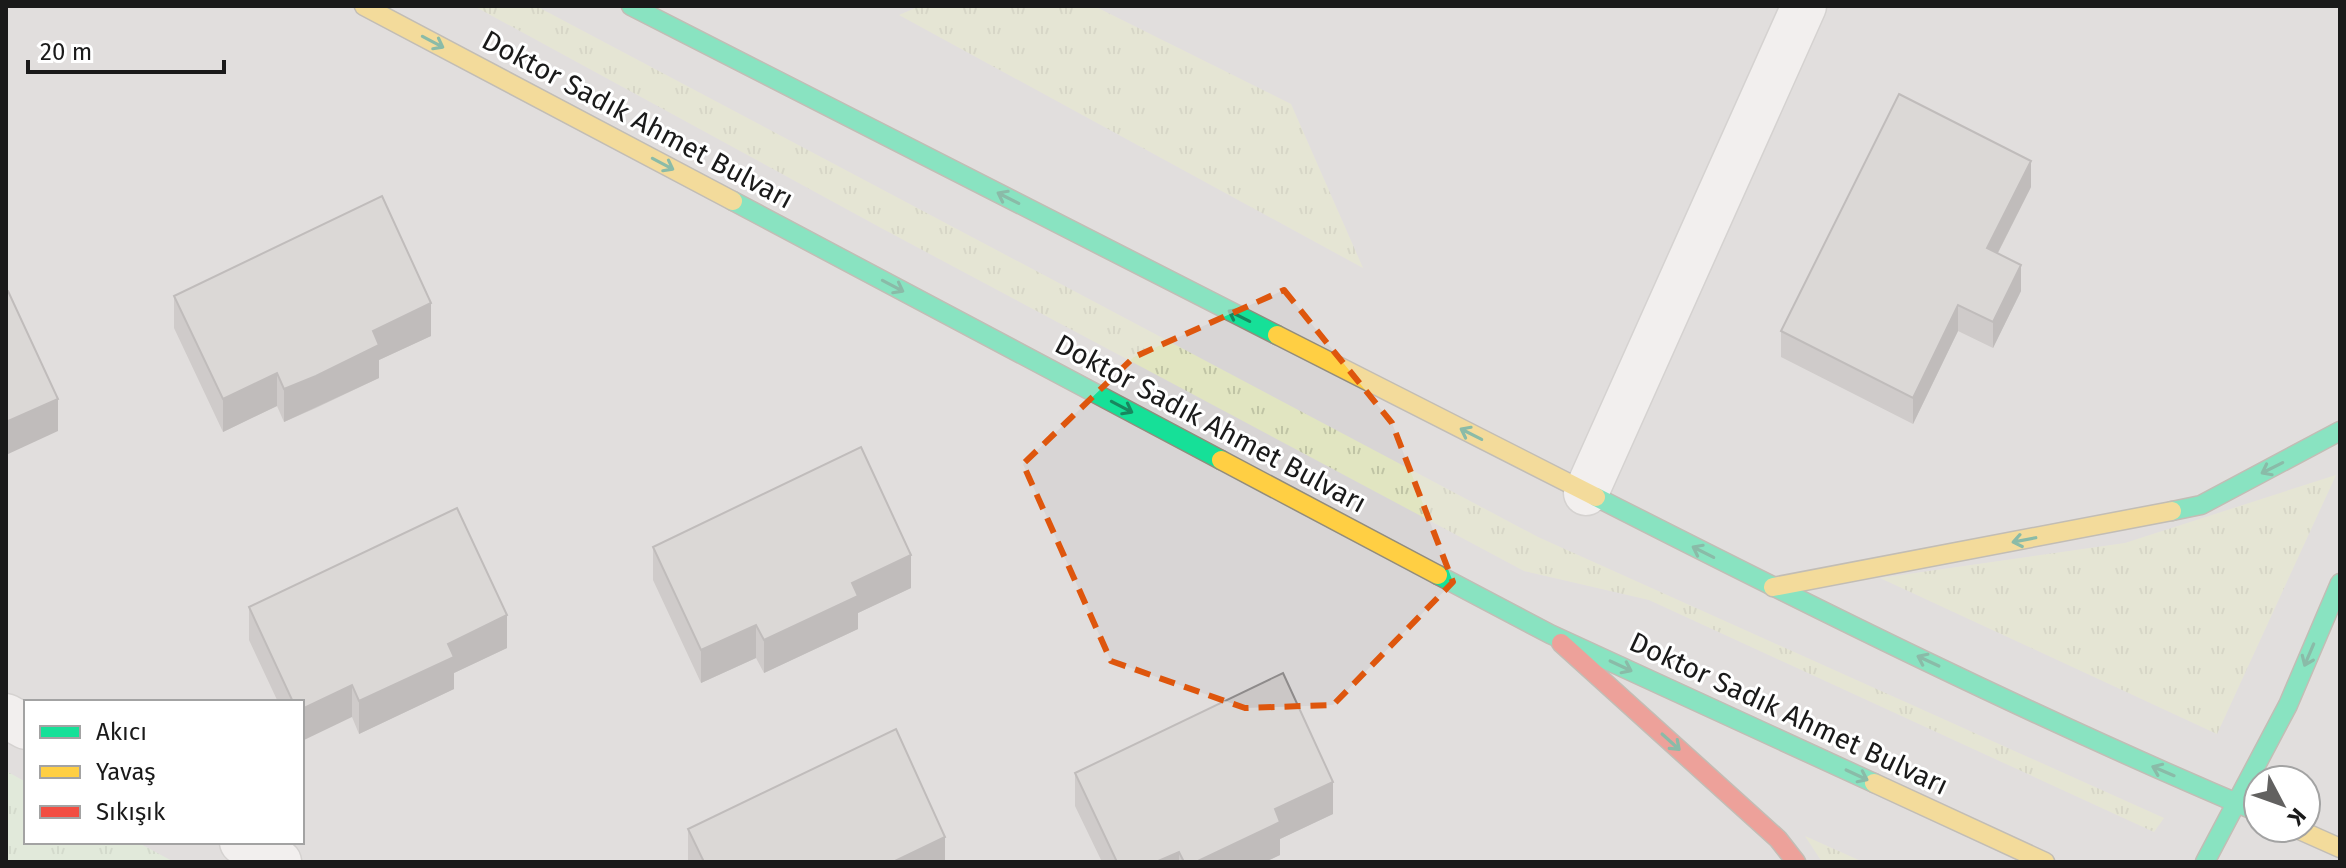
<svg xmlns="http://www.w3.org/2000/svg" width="2346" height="868" font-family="'Fira Sans',sans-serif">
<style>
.residential{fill:#d8d5d5;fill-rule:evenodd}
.grass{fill:url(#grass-tufts)}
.park{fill:url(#park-tufts)}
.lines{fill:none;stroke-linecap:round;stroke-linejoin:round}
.street-casing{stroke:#bcbab9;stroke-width:47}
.fast-casing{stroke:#928c7c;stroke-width:21}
.slow-casing{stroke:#928c7c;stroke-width:21}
.jam-casing{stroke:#928c7c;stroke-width:21}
.street{stroke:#fcfbfb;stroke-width:44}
.fast{stroke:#16e098;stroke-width:18}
.slow{stroke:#ffcf43;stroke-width:18}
.jam{stroke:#f24e42;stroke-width:18}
.wall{fill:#afabaa}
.shaded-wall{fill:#8e8b8b}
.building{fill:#cbc7c6;stroke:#8e8b8b;stroke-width:2}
.oneway{stroke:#18875f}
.marked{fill:none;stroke:#de560d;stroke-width:6;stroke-dasharray:16 10;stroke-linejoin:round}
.labels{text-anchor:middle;stroke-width:6;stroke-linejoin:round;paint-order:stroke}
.street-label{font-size:28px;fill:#1a1a1a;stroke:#fff}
</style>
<defs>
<pattern id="grass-tufts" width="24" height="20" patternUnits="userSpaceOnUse" patternTransform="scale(2)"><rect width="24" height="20" fill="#e1e5c1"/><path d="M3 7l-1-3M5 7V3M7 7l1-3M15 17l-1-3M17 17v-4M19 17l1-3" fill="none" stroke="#c0c4a5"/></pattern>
<pattern id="park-tufts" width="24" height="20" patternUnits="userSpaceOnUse" patternTransform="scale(2)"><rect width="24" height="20" fill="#d8eece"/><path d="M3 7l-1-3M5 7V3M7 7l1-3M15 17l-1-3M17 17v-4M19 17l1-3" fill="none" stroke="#b9ccb0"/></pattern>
</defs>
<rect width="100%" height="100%" fill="#e9e5e3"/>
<path class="residential" d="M6,6H2340V862H6ZM26,702H302V842H26ZM2258,780H2306V828H2258Z"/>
<g class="grass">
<path d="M474,6H536L1538,537L2164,818L2154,832L1649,600L1524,571L883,229Z"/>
<path d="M920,6H1094L1291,104L1363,268L899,15Z"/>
<path d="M2336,475L2217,734L1880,578L2125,543Z"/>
<path d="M1805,836L1863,862H1822Z"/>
</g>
<path class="park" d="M6,771L26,782V842H137L174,862H6Z"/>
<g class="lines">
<defs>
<g id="street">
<path d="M1586,493L1804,6"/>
<path d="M6,716L26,727"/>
<path d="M242,842L279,862"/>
</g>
<g id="fast">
<path d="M631,6L1277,335"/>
<path d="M733,201L1221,460"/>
<path d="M1596,497C1814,608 2033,717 2258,812"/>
<path d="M2172,511L2201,505L2340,431"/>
<path d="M1438,575L1550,634L1874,783"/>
<path d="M2205,862L2288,705L2340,583"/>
</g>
<g id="slow">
<path d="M364,6L733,201"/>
<path d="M1277,335L1596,497"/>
<path d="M1221,460L1438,575"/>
<path d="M1773,587L2172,511"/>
<path d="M1874,783L2045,862"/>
<path d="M2295,828L2340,848"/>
</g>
<path id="jam" d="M1561,643L1778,839L1796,862"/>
</defs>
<use href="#street" class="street-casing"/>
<use href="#fast" class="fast-casing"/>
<use href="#slow" class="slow-casing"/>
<use href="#jam" class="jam-casing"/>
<use href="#street" class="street"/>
<use href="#fast" class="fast"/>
<use href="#slow" class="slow"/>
<use href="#jam" class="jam"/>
</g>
<g class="wall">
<path d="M2031,187L1998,253L2021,291L1993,348L1958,331L1913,424L1781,357V331Z"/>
<path d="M174,296L431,336L379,360V378L316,408L284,422L277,406L223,432L174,328Z"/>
<path d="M653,547L911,588L858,613V629L764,673L756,658L701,683L653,580Z"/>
<path d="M249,607L507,648L454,673V689L359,734L352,717L302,702H278L249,640Z"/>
<path d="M1075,773L1333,814L1280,839V855L1265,862H1102L1075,806Z"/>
<path d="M688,829L945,862H688Z"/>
</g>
<g class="shaded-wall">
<path d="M2031,161V187L1987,274V248Z"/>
<path d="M2021,265V291L1993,348V322Z"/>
<path d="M431,303V336L379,360V378L284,422V389L373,331Z"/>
<path d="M1958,305V331L1913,424V398Z"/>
<path d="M277,373V406L223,432V399Z"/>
<path d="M58,399V431L6,455V422Z"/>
<path d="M911,555V588L858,613V629L764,673V640L852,583Z"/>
<path d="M507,615V648L454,673V689L359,734V701L448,644Z"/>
<path d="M756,625V658L701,683V650Z"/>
<path d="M352,685V717L302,741V709Z"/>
<path d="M1333,782V814L1280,839V855L1265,862H1196L1275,809Z"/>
<path d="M945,837V862H893Z"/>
<path d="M1179,852V862H1156Z"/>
</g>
<g class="building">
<path d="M1899,94L2031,161L1987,248L2021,265L1993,322L1958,305L1913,398L1781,331Z"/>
<path d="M382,196L431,303L373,331L379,345L316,376L284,389L277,373L223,399L174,296Z"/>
<path d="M6,291H8L58,399L6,422Z"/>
<path d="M861,447L911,555L852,583L858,596L764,640L756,625L701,650L653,547Z"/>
<path d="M457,508L507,615L448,644L454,657L359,701L352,685L302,709V702H293L249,607Z"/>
<path d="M1283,673L1333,782L1275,809L1280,822L1196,862H1184L1179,852L1156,862H1117L1075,773Z"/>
<path d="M896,729L945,837L893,862H704L688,829Z"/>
</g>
<defs><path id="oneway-shaft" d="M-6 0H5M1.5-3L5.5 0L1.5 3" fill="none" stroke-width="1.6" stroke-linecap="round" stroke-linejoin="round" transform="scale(2)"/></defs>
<g class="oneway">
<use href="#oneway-shaft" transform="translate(433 42) rotate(28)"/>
<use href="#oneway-shaft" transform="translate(663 164) rotate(28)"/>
<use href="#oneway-shaft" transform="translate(1008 198) rotate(-153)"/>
<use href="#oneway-shaft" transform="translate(893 286) rotate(28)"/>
<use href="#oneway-shaft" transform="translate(1239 316) rotate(-153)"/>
<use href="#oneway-shaft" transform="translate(1122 407) rotate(28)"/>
<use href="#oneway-shaft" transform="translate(1471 434) rotate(-153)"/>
<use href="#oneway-shaft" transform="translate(2272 468) rotate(153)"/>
<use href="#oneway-shaft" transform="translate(2024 540) rotate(169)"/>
<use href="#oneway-shaft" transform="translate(1703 552) rotate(-153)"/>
<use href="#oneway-shaft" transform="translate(2309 655) rotate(113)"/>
<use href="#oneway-shaft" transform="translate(1928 661) rotate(-155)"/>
<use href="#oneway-shaft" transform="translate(1621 666) rotate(25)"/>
<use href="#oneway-shaft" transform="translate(1671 742) rotate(42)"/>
<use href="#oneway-shaft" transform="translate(2163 771) rotate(-157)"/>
<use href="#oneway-shaft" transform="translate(1857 775) rotate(25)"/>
</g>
<path d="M0 0H2346V868H0ZM1284,290L1392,423L1453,582L1333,705L1245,708L1111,661L1023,464L1134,357Z" fill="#e9e5e3" fill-opacity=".55" fill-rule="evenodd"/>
<path class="marked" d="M1284,290L1392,423L1453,582L1333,705L1245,708L1111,661L1023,464L1134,357Z"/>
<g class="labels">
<g class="street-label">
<text transform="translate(638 119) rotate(28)" y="10">Doktor Sadık Ahmet Bulvarı</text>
<text transform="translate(1211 423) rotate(28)" y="10">Doktor Sadık Ahmet Bulvarı</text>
<text transform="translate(1789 713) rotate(25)" y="10">Doktor Sadık Ahmet Bulvarı</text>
</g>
</g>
<rect width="2346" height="868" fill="none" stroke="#1a1a1a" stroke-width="16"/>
<rect x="24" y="700" width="280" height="144" fill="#ffffff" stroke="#a3a3a3" stroke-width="2"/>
<rect x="40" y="726" width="40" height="12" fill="#16e098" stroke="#a3a3a3" stroke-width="2"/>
<text x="96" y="740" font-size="24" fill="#1a1a1a">Akıcı</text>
<rect x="40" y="766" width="40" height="12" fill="#ffcf43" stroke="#a3a3a3" stroke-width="2"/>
<text x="96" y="780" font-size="24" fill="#1a1a1a">Yavaş</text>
<rect x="40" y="806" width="40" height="12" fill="#f24e42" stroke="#a3a3a3" stroke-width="2"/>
<text x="96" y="820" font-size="24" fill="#1a1a1a">Sıkışık</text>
<g transform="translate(2282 804) rotate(131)"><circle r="38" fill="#ffffff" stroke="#a3a3a3" stroke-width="2"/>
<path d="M0-6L14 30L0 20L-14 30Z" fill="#626160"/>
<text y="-12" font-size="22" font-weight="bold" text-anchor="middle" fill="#1a1a1a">K</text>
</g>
<path d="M28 60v12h196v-12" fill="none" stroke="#1a1a1a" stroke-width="4"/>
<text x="40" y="60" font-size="24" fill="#1a1a1a" stroke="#ffffff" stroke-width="6" paint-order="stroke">20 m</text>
</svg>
